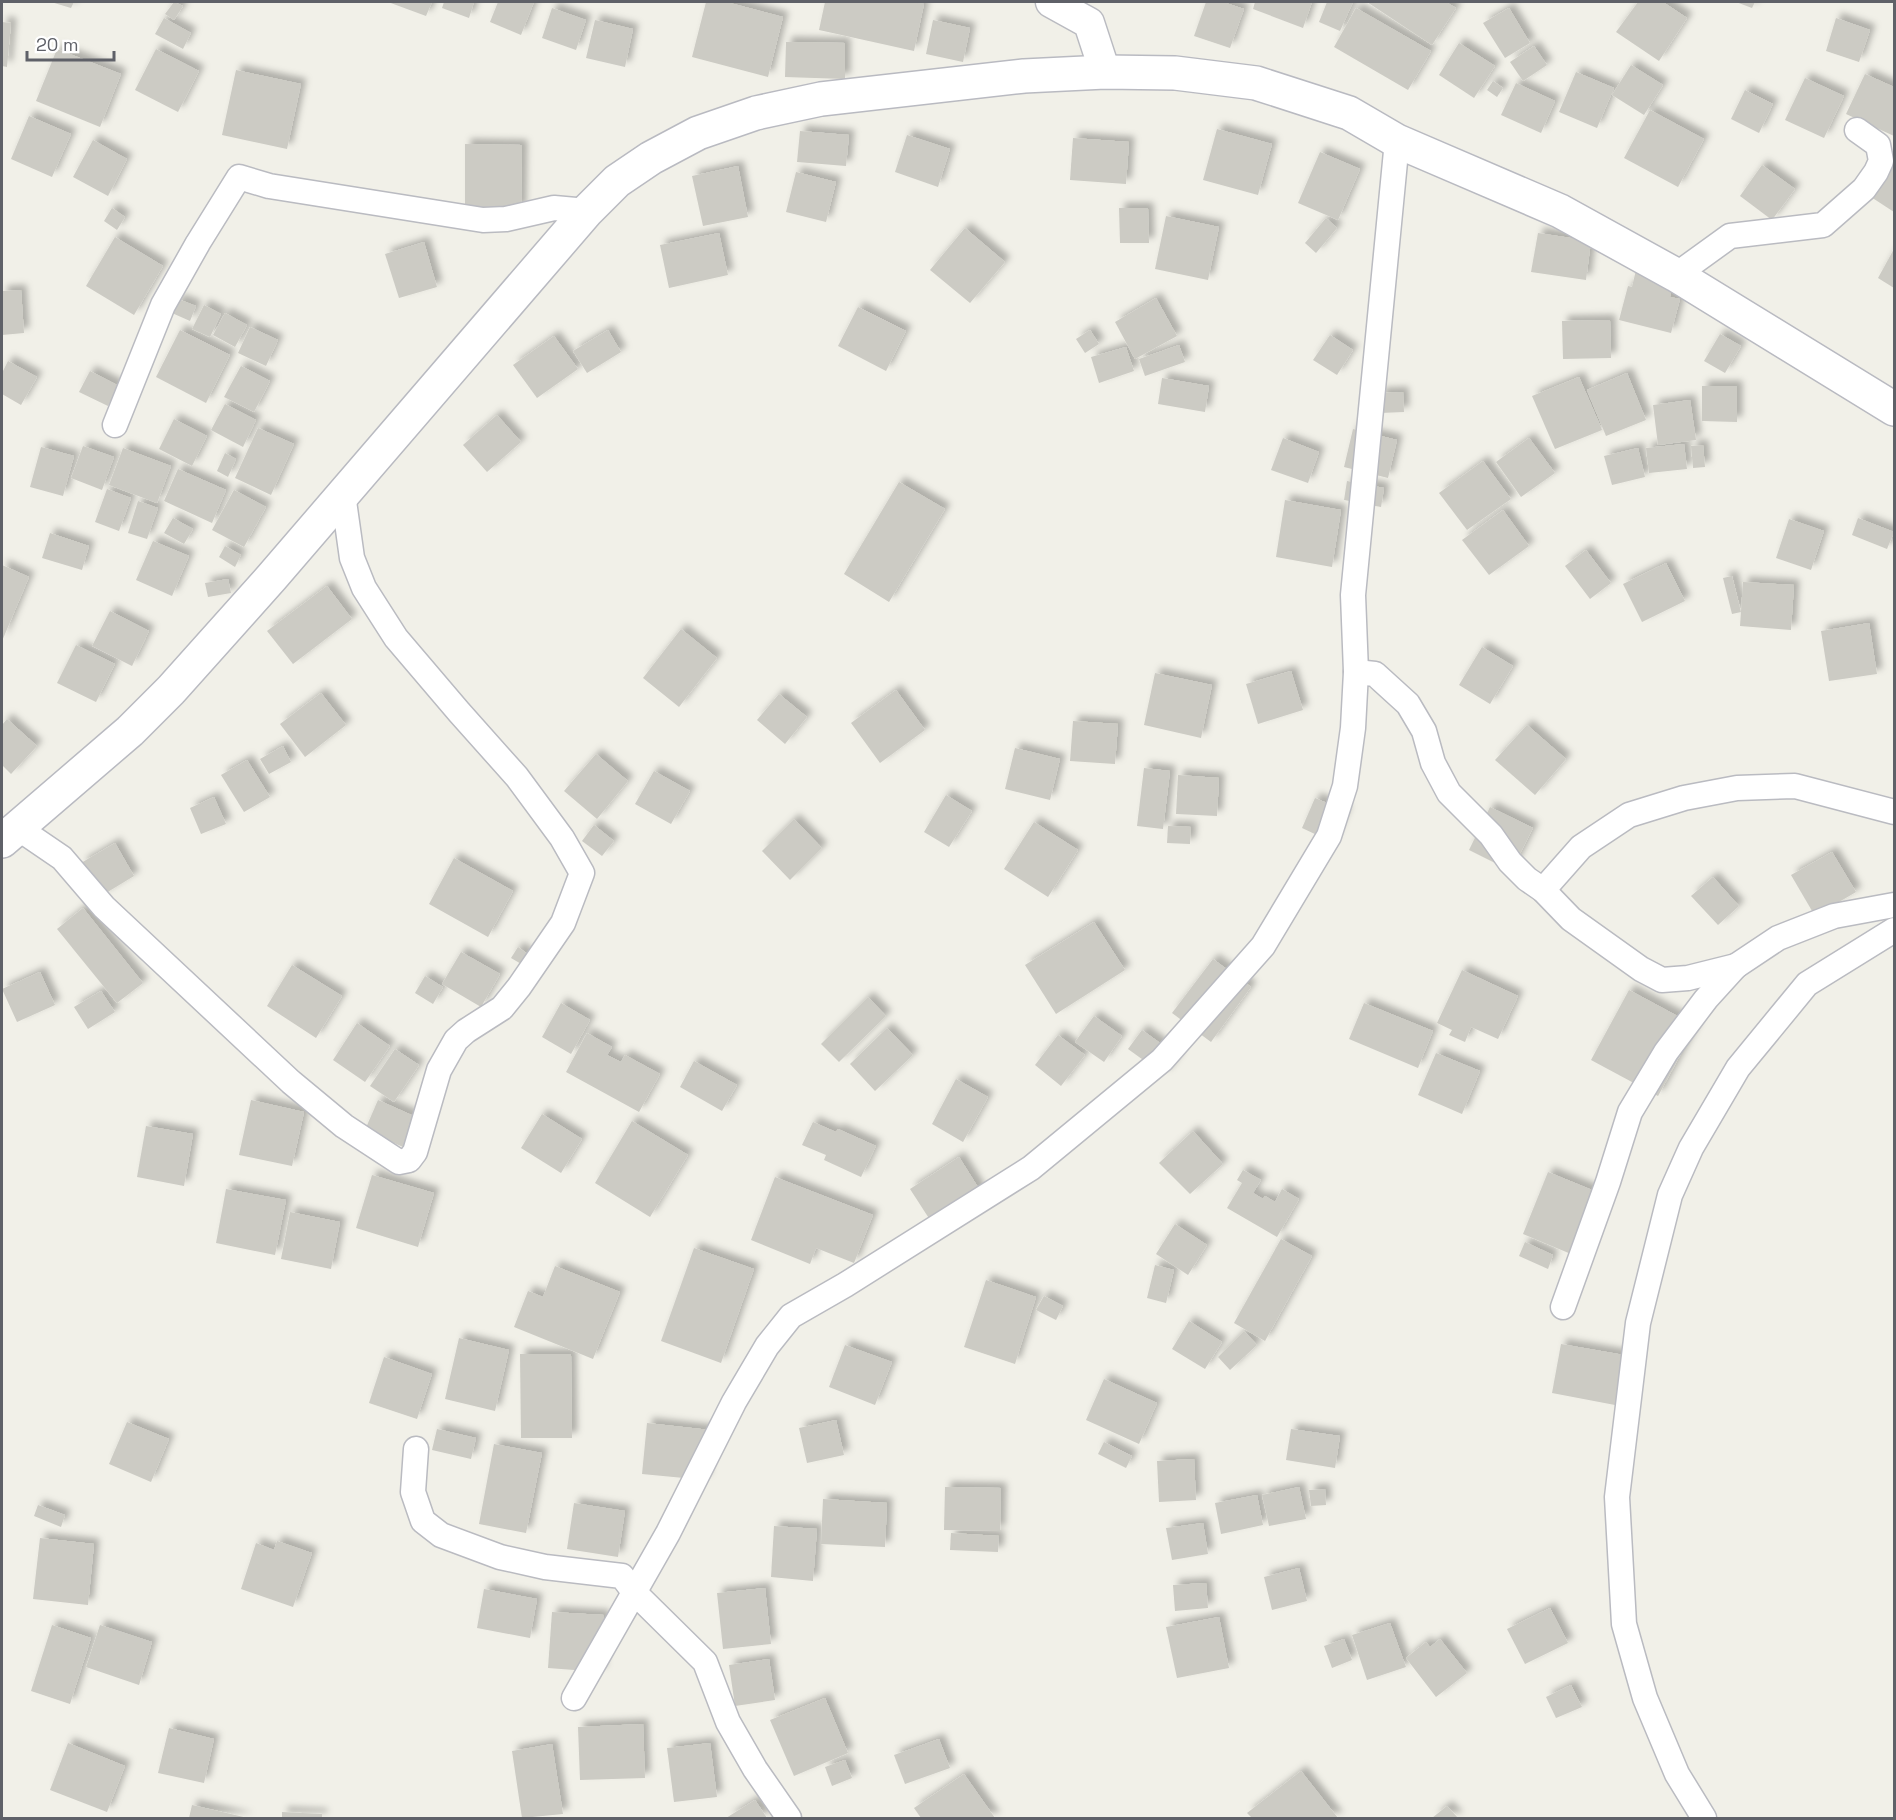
<svg xmlns="http://www.w3.org/2000/svg" width="1896" height="1820" font-family="'Space Grotesk',sans-serif">
<style>
.building{fill:#cccbc4;filter:url(#shadow)}
.lines{fill:none;stroke-linecap:round;stroke-linejoin:round}
.minor-casing{stroke:#babbc1;stroke-width:27}
.tertiary-casing{stroke:#babbc1;stroke-width:33}
.secondary-casing{stroke:#b9bac1;stroke-width:36}
.minor{stroke:#fff;stroke-width:24}
.tertiary{stroke:#fff;stroke-width:30}
.secondary{stroke:#fff;stroke-width:33}
</style>
<defs>
<filter id="shadow"><feDropShadow dx="5.5" dy="-5.5" stdDeviation="3" flood-color="#0004"/></filter>
</defs>
<rect width="100%" height="100%" fill="#f1f0e8"/>
<g class="building">
<path d="M51,2H74L71,8Z"/>
<path d="M174,2L183,6L174,20L165,14Z"/>
<path d="M388,2H432L426,16Z"/>
<path d="M444,2H474L469,18L442,8Z"/>
<path d="M498,2H534L521,35L490,22Z"/>
<path d="M706,2H726L783,17L768,77L692,57Z"/>
<path d="M825,2H910L924,4L914,51L819,30Z"/>
<path d="M1206,2H1223L1244,9L1230,48L1194,36Z"/>
<path d="M1255,2H1312L1303,28L1253,9Z"/>
<path d="M1327,2H1353L1340,31L1319,22Z"/>
<path d="M1367,2H1446L1456,8L1432,45Z"/>
<path d="M1638,2H1663L1687,18L1659,61L1616,32Z"/>
<path d="M1736,2H1755L1752,8Z"/>
<path d="M552,8L586,20L576,50L542,38Z"/>
<path d="M1356,8L1431,51L1408,90L1334,47Z"/>
<path d="M1509,8L1530,43L1505,58L1483,23Z"/>
<path d="M164,18L191,33L183,49L155,34Z"/>
<path d="M1836,18L1870,30L1859,62L1826,51Z"/>
<path d="M595,20L633,29L625,67L586,58Z"/>
<path d="M933,20L970,28L963,62L926,54Z"/>
<path d="M2,22L11,23L7,67L2,66Z"/>
<path d="M786,42L845,43V79L785,77Z"/>
<path d="M1459,43L1495,66L1474,98L1439,75Z"/>
<path d="M1534,46L1547,65L1523,81L1510,62Z"/>
<path d="M57,49L121,74L100,127L36,101Z"/>
<path d="M156,49L199,71L178,112L135,90Z"/>
<path d="M1631,65L1663,85L1644,115L1612,95Z"/>
<path d="M236,70L301,84L287,149L222,135Z"/>
<path d="M1576,72L1614,88L1597,128L1559,112Z"/>
<path d="M1865,74L1894,87V136L1846,114Z"/>
<path d="M1805,78L1844,96L1824,138L1785,120Z"/>
<path d="M1493,81L1503,88L1497,97L1487,90Z"/>
<path d="M1516,83L1555,101L1541,133L1501,115Z"/>
<path d="M1745,90L1773,104L1759,133L1731,119Z"/>
<path d="M1650,110L1704,139L1678,187L1624,158Z"/>
<path d="M29,116L71,134L52,177L11,159Z"/>
<path d="M1217,129L1272,144L1258,195L1203,180Z"/>
<path d="M800,131L849,135L846,166L797,162Z"/>
<path d="M907,135L950,149L938,187L895,172Z"/>
<path d="M1073,138L1129,142L1126,184L1070,180Z"/>
<path d="M93,140L127,159L108,196L73,177Z"/>
<path d="M465,144L522,145L521,210L465,209Z"/>
<path d="M1320,152L1360,169L1338,220L1298,203Z"/>
<path d="M1894,160V212L1871,197Z"/>
<path d="M1762,165L1795,189L1772,220L1740,196Z"/>
<path d="M738,166L748,217L703,226L692,176Z"/>
<path d="M796,172L836,182L826,222L786,212Z"/>
<path d="M112,208L125,217L117,230L104,221Z"/>
<path d="M1119,208H1148L1149,243H1120Z"/>
<path d="M1166,216L1219,227L1208,280L1155,269Z"/>
<path d="M1326,218L1337,228L1316,253L1305,243Z"/>
<path d="M965,228L1005,262L970,303L930,270Z"/>
<path d="M719,233L728,275L669,288L660,245Z"/>
<path d="M1538,233L1591,241L1586,280L1531,272Z"/>
<path d="M115,237L163,266L134,315L86,286Z"/>
<path d="M424,242L437,287L399,298L385,254Z"/>
<path d="M1894,249V288L1878,278Z"/>
<path d="M1636,270L1674,280L1670,297L1680,299L1671,333L1619,320L1628,286L1632,287Z"/>
<path d="M21,290L24,333L2,335V291Z"/>
<path d="M1156,298L1177,336L1135,359L1115,322Z"/>
<path d="M178,299L196,306L190,321L172,313Z"/>
<path d="M204,305L221,314L210,337L192,329Z"/>
<path d="M858,307L906,331L886,371L838,346Z"/>
<path d="M225,313L247,325L235,347L213,335Z"/>
<path d="M1610,320L1611,358L1563,359L1562,321Z"/>
<path d="M250,327L278,340L266,366L238,353Z"/>
<path d="M180,330L230,355L206,403L156,377Z"/>
<path d="M608,330L621,352L587,373L573,351Z"/>
<path d="M1090,330L1099,344L1085,353L1076,339Z"/>
<path d="M1720,334L1741,346L1725,373L1704,361Z"/>
<path d="M1330,335L1353,350L1337,375L1313,360Z"/>
<path d="M554,336L578,369L537,398L513,365Z"/>
<path d="M1179,345L1185,362L1145,376L1139,359Z"/>
<path d="M1126,347L1134,371L1099,383L1091,357Z"/>
<path d="M8,361L37,377L21,405L2,394V373Z"/>
<path d="M241,366L270,381L254,412L224,397Z"/>
<path d="M90,371L119,386L108,406L79,392Z"/>
<path d="M1627,373L1646,420L1606,436L1587,390Z"/>
<path d="M1579,377L1602,430L1555,449L1532,396Z"/>
<path d="M1162,378L1209,386L1205,412L1158,404Z"/>
<path d="M1702,386H1737V422L1702,421Z"/>
<path d="M1403,392L1404,412L1380,413L1379,393Z"/>
<path d="M1690,400L1696,440L1658,445L1653,405Z"/>
<path d="M225,404L256,420L243,447L211,430Z"/>
<path d="M497,415L521,442L487,472L463,445Z"/>
<path d="M174,419L207,436L192,466L159,449Z"/>
<path d="M258,428L294,444L271,495L235,478Z"/>
<path d="M1353,429L1397,440L1388,478L1344,467Z"/>
<path d="M1283,438L1319,452L1308,483L1271,470Z"/>
<path d="M1529,438L1555,473L1521,497L1496,462Z"/>
<path d="M1684,444L1687,469L1649,473L1646,448Z"/>
<path d="M1703,445L1705,467L1693,468L1691,446Z"/>
<path d="M83,446L114,457L102,490L71,478Z"/>
<path d="M41,447L74,456L63,496L30,487Z"/>
<path d="M123,448L171,466L157,503L109,485Z"/>
<path d="M1638,448L1645,477L1612,485L1604,456Z"/>
<path d="M225,453L236,459L228,477L217,471Z"/>
<path d="M1483,461L1511,499L1467,530L1439,493Z"/>
<path d="M178,469L226,490L212,523L164,501Z"/>
<path d="M1347,481L1384,488L1381,507L1344,500Z"/>
<path d="M899,482L945,509L889,602L844,574Z"/>
<path d="M107,489L131,498L119,531L95,522Z"/>
<path d="M234,490L266,507L244,547L212,530Z"/>
<path d="M1285,500L1341,510L1332,567L1276,557Z"/>
<path d="M138,501L158,508L147,539L128,533Z"/>
<path d="M1503,510L1529,546L1489,575L1462,540Z"/>
<path d="M173,518L193,529L184,544L164,533Z"/>
<path d="M1858,518L1894,532L1887,549L1852,535Z"/>
<path d="M1789,519L1824,531L1811,570L1776,558Z"/>
<path d="M50,533L89,546L82,570L42,558Z"/>
<path d="M153,541L189,556L172,596L136,580Z"/>
<path d="M225,546L241,555L235,567L219,557Z"/>
<path d="M1586,550L1611,583L1590,599L1565,566Z"/>
<path d="M1666,563L1685,601L1642,622L1623,584Z"/>
<path d="M2,565L29,577L2,641Z"/>
<path d="M1732,576L1741,612L1732,614L1723,578Z"/>
<path d="M228,579L231,593L208,597L205,583Z"/>
<path d="M1743,582L1794,585L1791,630L1740,626Z"/>
<path d="M327,586L352,619L293,664L267,631Z"/>
<path d="M110,611L149,631L132,666L92,646Z"/>
<path d="M1869,623L1877,674L1829,681L1821,631Z"/>
<path d="M681,629L717,658L679,707L643,678Z"/>
<path d="M76,645L115,664L96,702L57,683Z"/>
<path d="M1482,647L1513,666L1490,704L1459,685Z"/>
<path d="M1291,671L1303,710L1258,724L1246,684Z"/>
<path d="M1155,673L1212,685L1201,738L1144,725Z"/>
<path d="M896,690L925,730L880,763L851,723Z"/>
<path d="M321,693L346,725L305,757L280,724Z"/>
<path d="M779,694L807,717L785,744L757,720Z"/>
<path d="M7,719L37,746L11,774L2,765V725Z"/>
<path d="M1073,721L1118,724L1115,764L1070,761Z"/>
<path d="M1527,725L1566,759L1535,795L1495,760Z"/>
<path d="M283,746L291,762L269,774L260,759Z"/>
<path d="M1015,748L1060,759L1050,800L1005,789Z"/>
<path d="M596,754L628,781L597,819L564,791Z"/>
<path d="M247,760L270,797L244,812L221,775Z"/>
<path d="M1144,768L1170,771L1163,829L1137,826Z"/>
<path d="M654,771L690,791L671,824L635,804Z"/>
<path d="M1178,775L1219,778L1217,816L1176,814Z"/>
<path d="M946,795L972,811L949,847L924,832Z"/>
<path d="M214,797L226,824L201,834L190,808Z"/>
<path d="M1315,798L1346,811L1332,842L1302,828Z"/>
<path d="M1490,807L1533,828L1511,871L1469,850Z"/>
<path d="M794,819L822,848L790,880L762,851Z"/>
<path d="M1034,822L1078,850L1048,897L1004,869Z"/>
<path d="M594,825L614,841L602,856L582,841Z"/>
<path d="M1168,826L1191,827L1190,844L1167,843Z"/>
<path d="M115,843L134,876L101,896L81,863Z"/>
<path d="M1832,852L1856,892L1815,916L1791,875Z"/>
<path d="M454,858L513,891L488,937L429,904Z"/>
<path d="M1713,877L1739,906L1718,925L1691,896Z"/>
<path d="M83,908L143,983L117,1003L57,929Z"/>
<path d="M1094,922L1125,970L1056,1014L1025,965Z"/>
<path d="M518,947L529,955L523,965L511,958Z"/>
<path d="M461,952L500,974L481,1007L442,984Z"/>
<path d="M1213,959L1251,987L1211,1042L1172,1013Z"/>
<path d="M292,965L342,996L316,1038L267,1006Z"/>
<path d="M1462,970L1518,996L1498,1039L1471,1027L1465,1042L1449,1035L1452,1030L1437,1023Z"/>
<path d="M40,972L55,1005L17,1022L2,989Z"/>
<path d="M425,976L443,987L433,1004L415,993Z"/>
<path d="M1629,990L1696,1026L1658,1096L1591,1060Z"/>
<path d="M101,991L115,1012L88,1029L74,1007Z"/>
<path d="M868,997L886,1016L839,1062L821,1044Z"/>
<path d="M561,1003L590,1020L571,1054L542,1037Z"/>
<path d="M1364,1003L1433,1031L1418,1068L1349,1039Z"/>
<path d="M1094,1016L1122,1036L1104,1062L1075,1042Z"/>
<path d="M357,1023L390,1046L365,1082L333,1060Z"/>
<path d="M887,1028L913,1055L875,1091L850,1064Z"/>
<path d="M1142,1030L1178,1056L1164,1075L1128,1049Z"/>
<path d="M587,1033L612,1047L607,1055L621,1062L625,1055L660,1074L639,1112L566,1072Z"/>
<path d="M1058,1035L1085,1055L1061,1086L1035,1065Z"/>
<path d="M395,1049L419,1065L394,1102L370,1086Z"/>
<path d="M1436,1053L1480,1071L1462,1114L1418,1095Z"/>
<path d="M694,1061L737,1085L722,1111L680,1087Z"/>
<path d="M956,1079L988,1097L963,1142L932,1124Z"/>
<path d="M251,1100L304,1112L292,1166L239,1155Z"/>
<path d="M378,1100L416,1117L403,1147L365,1130Z"/>
<path d="M542,1114L582,1139L561,1173L521,1148Z"/>
<path d="M632,1121L688,1155L650,1217L595,1183Z"/>
<path d="M813,1122L836,1132L838,1129L876,1146L861,1177L824,1160L826,1155L802,1145Z"/>
<path d="M146,1126L193,1134L184,1186L137,1177Z"/>
<path d="M1193,1131L1223,1164L1190,1194L1159,1163Z"/>
<path d="M959,1157L981,1192L932,1223L910,1189Z"/>
<path d="M1243,1170L1261,1180L1253,1193L1263,1199L1265,1196L1275,1202L1282,1189L1299,1199L1277,1237L1227,1208L1242,1183L1237,1180Z"/>
<path d="M1548,1172L1597,1192L1571,1254L1523,1234Z"/>
<path d="M372,1175L434,1193L418,1247L356,1228Z"/>
<path d="M775,1177L873,1215L854,1263L816,1248L810,1264L751,1240Z"/>
<path d="M226,1189L286,1200L275,1255L216,1243Z"/>
<path d="M290,1212L340,1222L331,1269L281,1259Z"/>
<path d="M1175,1224L1207,1245L1188,1275L1156,1254Z"/>
<path d="M1281,1239L1312,1256L1265,1341L1234,1323Z"/>
<path d="M1525,1242L1553,1255L1548,1269L1519,1256Z"/>
<path d="M694,1248L754,1269L721,1363L661,1341Z"/>
<path d="M1155,1265L1174,1270L1166,1303L1147,1298Z"/>
<path d="M555,1266L620,1292L593,1359L514,1327L528,1291L543,1297Z"/>
<path d="M986,1280L1036,1297L1015,1364L964,1347Z"/>
<path d="M1044,1296L1063,1306L1056,1320L1036,1310Z"/>
<path d="M1189,1321L1222,1342L1205,1369L1172,1349Z"/>
<path d="M1244,1331L1257,1345L1230,1370L1218,1357Z"/>
<path d="M459,1338L509,1350L495,1411L445,1399Z"/>
<path d="M1561,1344L1624,1355L1615,1405L1552,1393Z"/>
<path d="M845,1345L892,1362L875,1405L829,1387Z"/>
<path d="M520,1354H571L572,1438H521Z"/>
<path d="M384,1357L432,1374L417,1419L369,1403Z"/>
<path d="M1104,1379L1157,1403L1139,1444L1086,1420Z"/>
<path d="M836,1420L844,1455L807,1463L799,1428Z"/>
<path d="M127,1422L169,1439L151,1482L109,1464Z"/>
<path d="M647,1423L710,1430L705,1480L642,1474Z"/>
<path d="M437,1429L476,1438L471,1459L432,1450Z"/>
<path d="M1291,1429L1340,1436L1335,1468L1286,1460Z"/>
<path d="M1104,1442L1132,1456L1126,1468L1098,1454Z"/>
<path d="M494,1444L542,1453L526,1533L479,1524Z"/>
<path d="M1194,1459L1196,1500L1159,1502L1157,1461Z"/>
<path d="M945,1487L1001,1488L1000,1531L944,1530Z"/>
<path d="M1299,1487L1306,1519L1269,1526L1262,1495Z"/>
<path d="M1325,1489L1326,1505L1311,1506L1309,1490Z"/>
<path d="M1257,1495L1263,1525L1221,1534L1215,1503Z"/>
<path d="M823,1499L887,1503L885,1547L821,1544Z"/>
<path d="M574,1503L625,1511L618,1557L567,1549Z"/>
<path d="M38,1505L65,1515L61,1527L34,1516Z"/>
<path d="M1203,1523L1208,1554L1172,1560L1166,1528Z"/>
<path d="M774,1526L817,1529L813,1581L771,1577Z"/>
<path d="M951,1533L999,1536L998,1552L950,1550Z"/>
<path d="M40,1538L94,1544L88,1605L33,1599Z"/>
<path d="M277,1541L312,1553L293,1607L241,1589L256,1543L274,1550Z"/>
<path d="M1299,1568L1307,1601L1272,1610L1264,1577Z"/>
<path d="M1206,1583L1208,1608L1175,1611L1173,1585Z"/>
<path d="M765,1588L771,1644L723,1649L717,1593Z"/>
<path d="M484,1589L537,1599L530,1638L477,1628Z"/>
<path d="M1550,1608L1568,1643L1525,1664L1507,1629Z"/>
<path d="M552,1612L604,1615L601,1672L548,1668Z"/>
<path d="M1219,1617L1229,1668L1177,1678L1166,1627Z"/>
<path d="M1390,1623L1406,1667L1367,1680L1352,1635Z"/>
<path d="M52,1625L91,1638L70,1704L31,1691Z"/>
<path d="M100,1625L152,1642L139,1685L86,1667Z"/>
<path d="M1344,1639L1352,1660L1332,1668L1324,1646Z"/>
<path d="M1440,1639L1467,1673L1436,1697L1406,1658L1426,1642L1430,1647Z"/>
<path d="M769,1659L775,1700L735,1706L729,1665Z"/>
<path d="M1571,1685L1582,1707L1556,1718L1546,1697Z"/>
<path d="M825,1698L848,1753L794,1776L770,1720Z"/>
<path d="M643,1724L645,1778L580,1780L578,1727Z"/>
<path d="M169,1728L214,1739L204,1783L158,1773Z"/>
<path d="M939,1739L950,1768L905,1784L894,1755Z"/>
<path d="M68,1743L125,1766L107,1812L50,1790Z"/>
<path d="M710,1743L717,1797L674,1802L667,1748Z"/>
<path d="M552,1744L563,1814L522,1818L512,1751Z"/>
<path d="M845,1760L852,1778L832,1786L825,1767Z"/>
<path d="M1301,1771L1338,1818H1252L1247,1813Z"/>
<path d="M964,1774L995,1818H921L914,1808Z"/>
<path d="M755,1800L767,1818H726Z"/>
<path d="M192,1805L248,1818H189Z"/>
<path d="M1447,1806L1458,1818H1432Z"/>
<path d="M282,1812L322,1814V1818H282Z"/>
</g>
<g class="lines">
<defs>
<g id="minor">
<path d="M1676,275L1730,236L1823,225L1864,189L1876,172L1881,161L1878,145L1857,130"/>
<path d="M115,425L163,305L198,243L239,177L269,186L483,220L506,219L554,208L587,211"/>
<path d="M1356,672L1375,674L1408,704L1424,731L1433,763L1449,793L1491,835L1510,862L1527,879L1543,890L1571,919L1641,969L1662,980L1688,978L1736,966"/>
<path d="M18,828L62,858L104,907L291,1082L344,1126L399,1162L409,1160L415,1152L439,1070L456,1040L466,1031L502,1008L519,987L563,923L582,873L562,838L517,777L459,712L396,638L364,588L352,558L343,494"/>
<path d="M1543,890L1581,847L1629,815L1684,798L1737,788L1795,786L1894,812"/>
<path d="M1563,1307L1608,1182L1630,1112L1666,1052L1706,999L1736,966L1778,938L1834,916L1894,905"/>
<path d="M416,1449L413,1492L423,1521L441,1535L500,1557L545,1567L622,1576L634,1592L705,1662L728,1722L755,1769L789,1818"/>
<path d="M574,1698L668,1533L734,1402L767,1346L791,1316L845,1285L1031,1168L1162,1060L1263,946L1329,836L1345,786L1353,728L1356,672L1353,595L1397,141"/>
<path d="M1704,1818L1677,1774L1645,1698L1624,1624L1617,1497L1638,1323L1670,1195L1691,1148L1738,1068L1807,984L1894,930"/>
</g>
<path id="tertiary" d="M1051,2L1089,23L1105,72"/>
<path id="secondary" d="M2,841L130,731L171,690L272,577L587,211L617,181L651,158L698,133L756,113L821,99L1024,76L1105,72L1175,73L1256,83L1349,113L1397,141L1560,211L1676,275L1894,409"/>
</defs>
<use href="#minor" class="minor-casing"/>
<use href="#tertiary" class="tertiary-casing"/>
<use href="#secondary" class="secondary-casing"/>
<use href="#minor" class="minor"/>
<use href="#tertiary" class="tertiary"/>
<use href="#secondary" class="secondary"/>
</g>
<rect width="1896" height="1820" fill="none" stroke="#5f6168" stroke-width="6"/>
<path d="M27 51v9h87v-9" fill="none" stroke="#5f6168" stroke-width="3"/>
<text x="36" y="51" font-size="18" fill="#5f6168" stroke="#ffffff" stroke-width="4.5" paint-order="stroke">20 m</text>
</svg>
